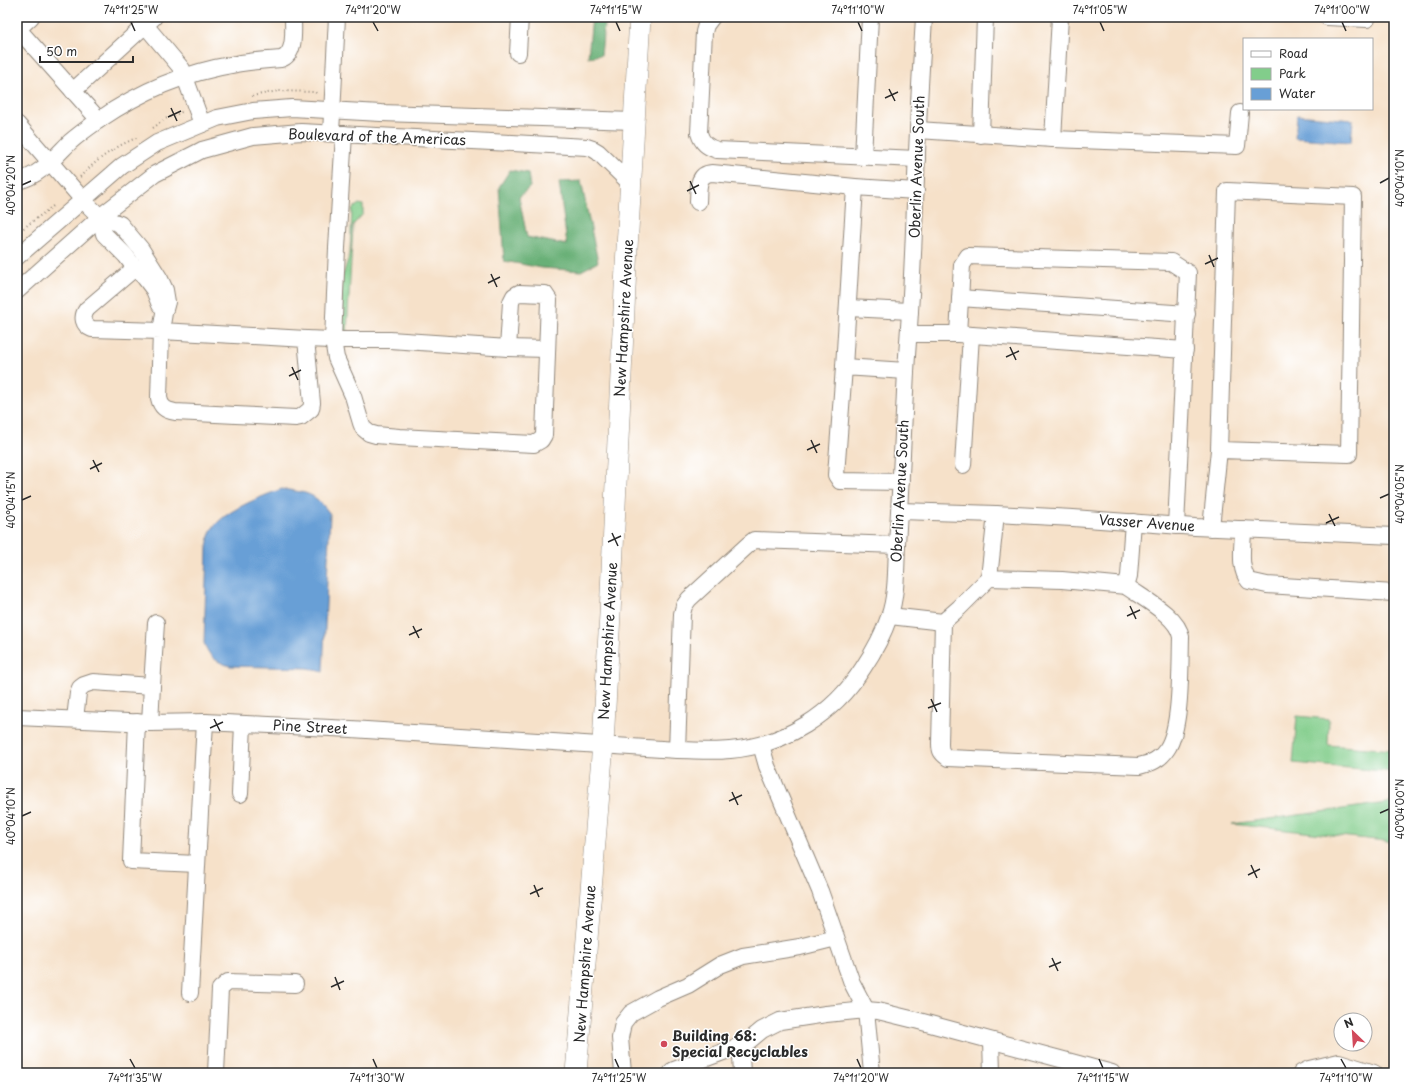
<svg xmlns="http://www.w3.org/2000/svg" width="1411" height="1090" font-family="'Playpen Sans',sans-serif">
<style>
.green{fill:#82cd8b;stroke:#567c5b}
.forest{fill:#69b077;stroke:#4a6e51}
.water{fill:#689fd6;stroke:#4a6580}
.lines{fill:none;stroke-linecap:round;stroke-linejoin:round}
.minor-casing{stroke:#90867a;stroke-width:18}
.major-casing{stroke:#90867a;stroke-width:22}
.path{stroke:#90867a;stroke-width:2;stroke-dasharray:1 3;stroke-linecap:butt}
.minor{stroke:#fff;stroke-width:16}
.major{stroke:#fff;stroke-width:21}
.ticks{fill:none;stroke:#2b2b2b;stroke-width:1.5}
.poi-dot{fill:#d1495b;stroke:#fff;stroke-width:1.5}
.labels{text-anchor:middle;stroke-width:3;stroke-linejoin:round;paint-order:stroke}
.street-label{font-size:14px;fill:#2b2b2b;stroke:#fff}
.poi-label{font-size:14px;font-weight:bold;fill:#2b2b2b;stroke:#fff;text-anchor:start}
.neatline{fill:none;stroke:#2b2b2b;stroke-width:1.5}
.ticks-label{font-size:10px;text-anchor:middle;fill:#2b2b2b}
</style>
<rect width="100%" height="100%" fill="#fff"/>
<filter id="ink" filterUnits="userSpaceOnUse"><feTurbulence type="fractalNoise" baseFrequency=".025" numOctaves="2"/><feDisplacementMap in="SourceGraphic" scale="8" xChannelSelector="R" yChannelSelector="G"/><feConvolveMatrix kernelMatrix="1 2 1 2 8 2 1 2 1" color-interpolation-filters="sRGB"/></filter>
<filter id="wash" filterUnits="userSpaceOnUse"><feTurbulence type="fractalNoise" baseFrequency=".012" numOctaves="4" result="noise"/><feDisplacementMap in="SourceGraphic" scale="16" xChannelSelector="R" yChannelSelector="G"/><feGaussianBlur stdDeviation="0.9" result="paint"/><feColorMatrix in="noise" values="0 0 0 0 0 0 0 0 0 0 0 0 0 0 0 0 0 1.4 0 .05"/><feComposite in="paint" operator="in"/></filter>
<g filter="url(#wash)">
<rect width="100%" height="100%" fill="#f6e1c9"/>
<g class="green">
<path d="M359,204L363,205V214L353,225L347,332L341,328L342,278L350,253L352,209Z"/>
<path d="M1297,716L1329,719L1328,745L1394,750V772L1293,763Z"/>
<path d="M1394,802V842L1232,824Z"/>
</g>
<g class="forest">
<path d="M592,17H605L601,55L588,57Z"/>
<path d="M510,170L528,173L530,187L519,197L527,237L567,245L559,182L581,181L598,262L581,271L542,268L504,261L499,187Z"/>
</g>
<g class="water">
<path d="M1297,115L1353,120L1351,142L1295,138Z"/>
<path d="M282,489C308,493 314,492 330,514L323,672L308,668L230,666C215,661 210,658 204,643L207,548C208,543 208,538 210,533C218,513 262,496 282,489Z"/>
</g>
</g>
<g filter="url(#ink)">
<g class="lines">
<defs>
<g id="minor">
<path d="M712,17L706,25L704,32L699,133C702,143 707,147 717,150L917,159"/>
<path d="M1327,17L1367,19V17"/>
<path d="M145,25L182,69L202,124"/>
<path d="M18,29L99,120"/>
<path d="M17,30L31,17"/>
<path d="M518,53L520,17"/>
<path d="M73,91L154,17"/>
<path d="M17,124L83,200L100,217L120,224L141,249L160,279L165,290L167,302L164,313L161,331L159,398C161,407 165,410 175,412L296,418L301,417L311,409L312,403L306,339L161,331L92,329C83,325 81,317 87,309L135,268"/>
<path d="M918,130L1053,139L1237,146L1240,113"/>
<path d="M331,133L337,17"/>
<path d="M981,135L985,17"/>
<path d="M1053,139L1060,17"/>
<path d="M863,157L870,17"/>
<path d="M17,181C39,177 55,157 70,142C79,134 89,127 99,120C139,92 187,72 236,64C251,61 266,60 281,59C296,54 293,31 293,17"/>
<path d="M698,202C699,190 696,174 712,173L855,187L916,191"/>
<path d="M100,217L104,234L126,256L135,268L145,278L154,290L160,305"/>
<path d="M17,257L122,166L157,143L217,118L253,111L292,108L381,113L634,121"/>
<path d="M17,291L106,212L155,174L202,150L253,136L301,132L587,147L593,149L598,152L631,184"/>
<path d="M519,293L545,294L549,300L544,435L541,440L534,444L399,437L376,435L369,433L363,428L361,423L353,396L336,358L333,340H390L508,348L511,302L514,296Z"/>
<path d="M960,298L1187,314"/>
<path d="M848,308L910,311"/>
<path d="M909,334H958L1185,350"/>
<path d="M958,334L962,265L968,256L1171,262L1188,273L1176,526"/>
<path d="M306,339L333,340L337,248L344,134"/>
<path d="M508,348L547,349"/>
<path d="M844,367L855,187"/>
<path d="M963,465L971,335"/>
<path d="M901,482L840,481L836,475L844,367L906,371"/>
<path d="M900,511L996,514L1073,518L1195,527L1394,536"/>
<path d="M996,514L989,578L1062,580L1126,586L1129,576L1133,522"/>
<path d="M1211,528L1219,450L1227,191L1353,197L1349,454L1219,450"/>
<path d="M1243,529C1243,546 1238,568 1249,581L1267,585L1394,593"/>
<path d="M890,616L943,622L959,608L989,578"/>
<path d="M943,622L940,743C940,751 941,753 948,758L1139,766C1151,763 1160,760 1167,749C1182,727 1180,665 1181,637C1178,616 1142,598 1126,586"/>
<path d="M152,686L156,623"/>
<path d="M17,717L150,723L205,722L351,729L677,750C694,750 712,752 730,750C785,745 833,715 863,668C873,653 883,635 889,617C897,596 896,566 897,543C901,486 903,429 906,372C907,352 909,331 910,311C914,251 915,191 918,131C919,93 922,55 924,17"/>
<path d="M75,719L78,693L80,688L84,685L93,682L152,686L150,723"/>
<path d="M137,722L131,861L197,864"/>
<path d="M761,745L767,766L820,891L852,983L866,1010L872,1073"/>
<path d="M677,750L682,614L684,606L689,599L749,544L754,540L897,545"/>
<path d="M240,794L243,724"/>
<path d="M190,993L205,722"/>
<path d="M991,1041L992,1073"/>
<path d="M216,1073L220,989L228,982L295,984"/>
<path d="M623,1073L620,1038L623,1023L631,1013L658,998L688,985L720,965L743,956L800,947L836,938"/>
<path d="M671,1073L674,1070L745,1044"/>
<path d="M742,1073L741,1056L745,1044L762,1030L780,1021L826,1014L866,1010L878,1011L919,1021L1112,1073"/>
<path d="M1301,1073L1309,1069L1339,1062L1374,1073"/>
</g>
<path id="major" d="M576,1073L603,744L610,614L626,266L640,17"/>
</defs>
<use href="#minor" class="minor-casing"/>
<use href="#major" class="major-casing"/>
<g class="path">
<path d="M252,96L278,91L315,92L318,95"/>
<path d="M153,128L165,119L184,111"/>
<path d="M80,177C96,160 117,145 139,137"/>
<path d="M17,233L53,206"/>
</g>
<use href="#minor" class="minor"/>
<use href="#major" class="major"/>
</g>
</g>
<path class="ticks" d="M131,22L135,31M373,22L378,31M616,22L620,31M858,22L862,31M1100,22L1104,31M1342,22L1346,31M889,89L895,101M885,98L898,92M171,108L177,121M168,117L181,111M690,181L696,194M1380,183L1389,178M22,185L31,181M687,191L699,185M1209,255L1214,267M1205,264L1218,258M491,274L497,287M488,283L500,277M1010,347L1016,360M1006,357L1019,351M292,367L298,380M289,376L301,370M811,440L817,453M807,450L820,444M93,460L99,472M90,469L102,463M1380,498L1389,494M22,500L31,496M1329,514L1335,526M1326,523L1339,517M612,533L618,546M608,542L621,536M1130,606L1136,619M1127,616L1140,610M413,626L419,638M409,635L422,629M931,699L937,712M928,708L941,703M214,719L220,731M210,728L223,722M732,792L738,805M729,801L742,795M1380,813L1389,809M22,816L31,812M1251,865L1257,878M1248,875L1260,869M534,885L539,897M530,894L543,888M1052,958L1058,971M1049,967L1061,962M335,977L340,990M331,987L344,981M130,1059L135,1068M373,1059L377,1068M615,1059L619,1068M857,1059L861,1068M1099,1059L1103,1068M1341,1059L1346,1068"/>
<circle class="poi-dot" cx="664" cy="1044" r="4"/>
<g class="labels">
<g class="street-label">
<text transform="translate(377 137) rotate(2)" y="5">Boulevard of the Americas</text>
<text transform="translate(917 167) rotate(-88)" y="5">Oberlin Avenue South</text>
<text transform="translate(624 318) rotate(-87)" y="5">New Hampshire Avenue</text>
<text transform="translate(900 491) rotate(-87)" y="5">Oberlin Avenue South</text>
<text transform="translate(1147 523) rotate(4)" y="5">Vasser Avenue</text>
<text transform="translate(608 641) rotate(-87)" y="5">New Hampshire Avenue</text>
<text transform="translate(310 727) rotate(3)" y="5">Pine Street</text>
<text transform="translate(585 964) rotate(-86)" y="5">New Hampshire Avenue</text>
</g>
<g class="poi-label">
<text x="672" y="1041">Building 68:<tspan x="672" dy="16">Special Recyclables</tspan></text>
</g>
</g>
<rect width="1411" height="1090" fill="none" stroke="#fff" stroke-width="44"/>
<rect x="1243" y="38" width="130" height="72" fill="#ffffff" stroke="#aaaaaa"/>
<rect x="1251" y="51" width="20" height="6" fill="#ffffff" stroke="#aaaaaa"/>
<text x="1279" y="58" font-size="12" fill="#2b2b2b">Road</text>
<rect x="1251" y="68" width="20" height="12" fill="#82cd8b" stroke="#aaaaaa"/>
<text x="1279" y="78" font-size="12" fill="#2b2b2b">Park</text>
<rect x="1251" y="88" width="20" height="12" fill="#689fd6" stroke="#aaaaaa"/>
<text x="1279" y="98" font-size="12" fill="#2b2b2b">Water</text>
<g transform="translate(1353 1032) rotate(335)"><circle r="19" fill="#ffffff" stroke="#aaaaaa"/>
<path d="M0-3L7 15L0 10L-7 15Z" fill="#d1495b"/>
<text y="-6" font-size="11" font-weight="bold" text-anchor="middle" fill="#2b2b2b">N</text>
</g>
<path d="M40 56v6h93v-6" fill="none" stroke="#2b2b2b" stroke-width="2"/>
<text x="46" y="56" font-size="12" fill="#2b2b2b" stroke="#ffffff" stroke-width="3" paint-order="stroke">50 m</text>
<rect x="22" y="22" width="1367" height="1046" class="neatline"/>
<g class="ticks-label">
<text x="131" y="14">74°11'25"W</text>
<text x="373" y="14">74°11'20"W</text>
<text x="616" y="14">74°11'15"W</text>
<text x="858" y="14">74°11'10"W</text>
<text x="1100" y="14">74°11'05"W</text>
<text x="1342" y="14">74°11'00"W</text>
<text transform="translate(1400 178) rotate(-90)" y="4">40°04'10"N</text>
<text transform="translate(11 185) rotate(-90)" y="4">40°04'20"N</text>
<text transform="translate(1400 494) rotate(-90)" y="4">40°04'05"N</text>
<text transform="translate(11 500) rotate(-90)" y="4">40°04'15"N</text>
<text transform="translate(1400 809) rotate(-90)" y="4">40°04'00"N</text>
<text transform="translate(11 816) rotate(-90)" y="4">40°04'10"N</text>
<text x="135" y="1082">74°11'35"W</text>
<text x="377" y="1082">74°11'30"W</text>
<text x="619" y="1082">74°11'25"W</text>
<text x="861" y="1082">74°11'20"W</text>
<text x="1103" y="1082">74°11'15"W</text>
<text x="1346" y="1082">74°11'10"W</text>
</g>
</svg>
